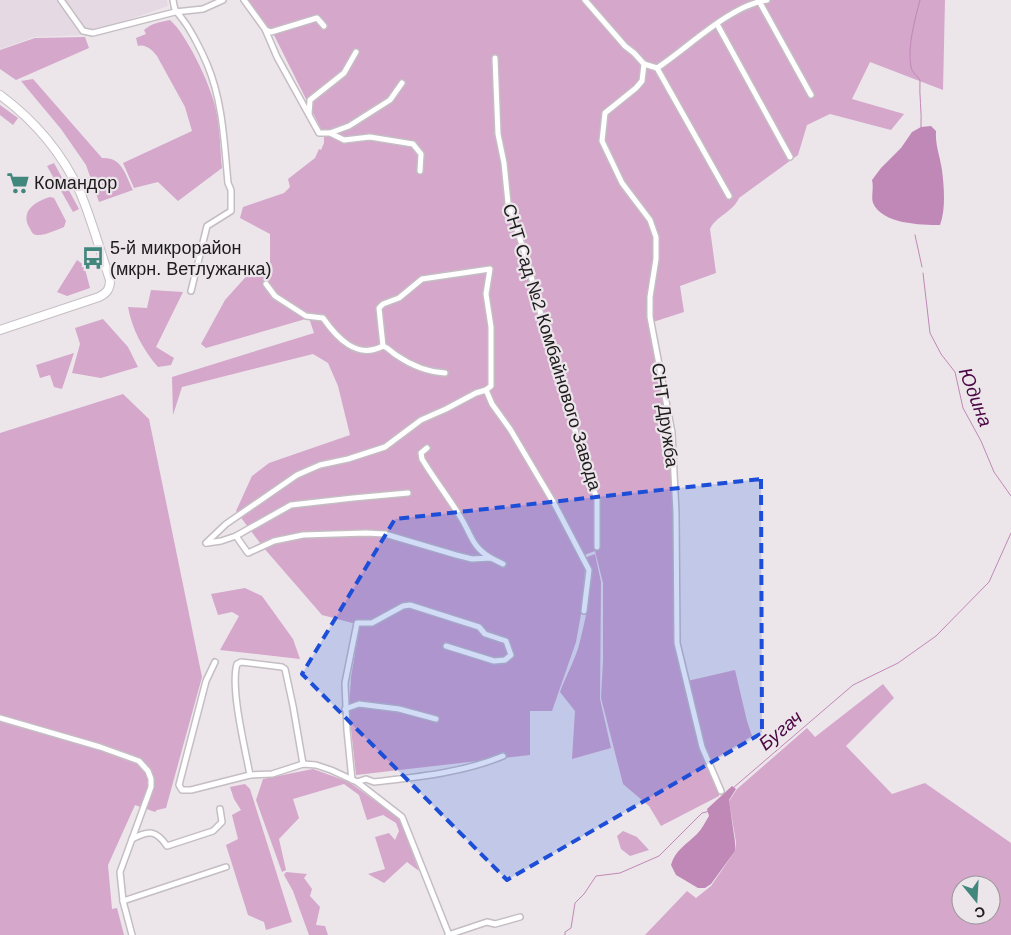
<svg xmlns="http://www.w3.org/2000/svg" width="1011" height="935" font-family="Helvetica,sans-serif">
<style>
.built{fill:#e5d9e3}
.green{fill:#d4a7cb;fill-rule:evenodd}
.water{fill:#c088b6}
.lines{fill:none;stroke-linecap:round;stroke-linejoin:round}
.stream{stroke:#c088b6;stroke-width:1}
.street-casing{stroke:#c4bec3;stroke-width:8}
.secondary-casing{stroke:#c4bec3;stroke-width:10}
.street{stroke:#fff;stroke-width:5}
.secondary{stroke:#fff;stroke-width:8}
.marked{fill:#1d4ed8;fill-opacity:0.2;stroke:#1d4ed8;stroke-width:4;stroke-dasharray:10 6;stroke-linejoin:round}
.labels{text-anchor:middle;stroke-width:4.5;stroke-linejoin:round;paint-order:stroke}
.poi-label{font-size:18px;fill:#1d1b1c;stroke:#ece6eb;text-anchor:start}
.street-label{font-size:18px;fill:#1d1b1c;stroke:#ece6eb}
.water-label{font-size:19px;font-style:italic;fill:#4c0745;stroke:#ece6eb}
</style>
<rect width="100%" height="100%" fill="#ece6eb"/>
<path class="built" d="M0,0H167L168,6L85,35L35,37L0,49Z"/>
<g class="green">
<path d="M248,0H945L943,90L870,62L852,99L904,114L891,130L830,114L807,125L798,155L739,198C733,212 716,216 710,229L716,273L680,286L684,312L650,323L670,433L675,510V644L683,682L735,670L747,721L752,736L708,763L719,792V796L661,826L649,806L623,784L601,698L603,661V583L595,551L579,557L585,569L581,614L576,642L552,711H530V755L356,775L349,710L351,677L360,625L322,615L263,547L236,511L252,476L269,463L350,435L338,386L328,363L313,354L182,387L173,415L172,377L314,333L309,318L206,348L201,344L225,300L251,271L270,263V234L240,218L243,207L284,193L290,187L288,179L315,158L319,149L321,150L324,143V135L274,35Z"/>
<path d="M170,20C187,35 210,84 215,106C220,125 220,148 222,168L178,201L158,182L134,188L123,163L192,131L185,107L157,56C152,50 146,44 138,46L136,38L146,34L144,30C152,23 160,22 170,20Z"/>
<path d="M85,37L89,48L16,80L0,69V50L35,38Z"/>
<path d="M33,79L102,158C122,157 125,174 133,190L99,202L86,165L61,129L21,81Z"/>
<path d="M0,105L18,118L13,125L0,115Z"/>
<path d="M54,163L79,209L73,212L47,166Z"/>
<path d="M50,197L54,198L66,221L64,227C56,230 44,236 37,235C32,235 31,230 29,227C20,210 37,201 50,197Z"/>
<path d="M77,260L84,265L90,288L67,296L57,292Z"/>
<path d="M151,290L183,292L156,347L174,358L171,365L158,367C143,350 132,329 128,307L147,308Z"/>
<path d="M103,319L128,347L138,367L101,378L72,373L80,344L75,328Z"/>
<path d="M74,353L62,389L54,387L50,375L40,378L36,365Z"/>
<path d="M123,394L149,419L202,677L166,808L157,810L155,812L135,805L108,865L112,909L117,908L124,935H0V433Z"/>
<path d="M595,554L601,582L600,699L611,748L572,759L575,711L560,692C566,675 576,659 580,641C587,615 593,583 587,557Z"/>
<path d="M245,588L262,596L293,639L300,659L220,650L239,616L232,612L218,615L211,594Z"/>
<path d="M883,684L894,698L846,746L892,794L925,783L1011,843V935H645L687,891L696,898L711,886L735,851L736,842L729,801L737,789L807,728L815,737ZM961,885H991V915H961Z"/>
<path d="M313,769L349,782L400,819L419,871L407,862L384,883L368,874L385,869L375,837L389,833L395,840L399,831L396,823L383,815L367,820L359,795L344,784L293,799L299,818L279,839L286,870L282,872L256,800L263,779Z"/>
<path d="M245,784L250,789L292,922L266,930L264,922L248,915L226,845L238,839L232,815L241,810L234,799L230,787Z"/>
<path d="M623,831L637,837L649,850L630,856L621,849L617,836Z"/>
<path d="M286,872L307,874L304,878L312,889L310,896L320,907L316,925L325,926L328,935H309L293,891L284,875Z"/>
</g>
<g class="water">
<path d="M931,126L936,131C935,145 940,156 942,170C944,187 946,209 940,225C921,225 882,224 873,203C871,197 874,188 872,180L881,168L901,148L912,132L921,127Z"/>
<path d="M732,786L736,789L729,800L735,842V851L711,884L705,888H698L676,875L671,865C675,850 687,844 697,834C702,829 705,822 709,816L707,809Z"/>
</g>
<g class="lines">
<g class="stream">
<path d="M920,0C915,19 907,48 911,67C912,72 917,76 920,80C919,96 922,111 921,127"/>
<path d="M915,235L922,267"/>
<path d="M923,273L930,333L941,354L955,372L963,408L981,441L994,472L1011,496"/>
<path d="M733,788L853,685L898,663L936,636L989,582L1011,533"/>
<path d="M565,935V932L571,928L575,903L584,894L596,876L620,873L659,856L702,813L710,811"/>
</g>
<defs>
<g id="street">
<path d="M61,0L83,31L93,33L175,12L203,9L223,0"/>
<path d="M173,0C175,13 176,10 183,20C191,30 202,52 207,64C223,102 224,142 228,183L231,190V211L207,226L191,291"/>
<path d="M244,0L265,29L277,57L319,133H330L344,140L370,137L413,144L421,154L420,171"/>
<path d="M585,0L625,46L634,53L644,64"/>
<path d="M759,1L811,95"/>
<path d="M717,24L790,157"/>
<path d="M266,30L271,32L317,18L324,26"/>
<path d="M495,58L498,134L504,163L508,203L527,260L548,343L573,423L583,460L597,499V547"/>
<path d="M644,64L642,81L636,88L605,113L602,141L622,183L650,220L656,237V259L650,297V317L672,433L676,513L677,643L702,747L721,791"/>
<path d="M644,64L657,68C689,47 729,6 767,0"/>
<path d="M657,68L729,196"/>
<path d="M309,114L310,100L344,73L356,52"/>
<path d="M330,133L349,126L390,100L402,83"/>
<path d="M266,284L275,296L306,316L323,318C337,338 357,360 383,346C389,348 391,352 396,355C412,366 427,372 445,373"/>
<path d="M383,346L379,308L383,304L399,298L422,279L490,269L486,294L491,327V386L486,390"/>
<path d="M427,448L421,453L422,459C434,479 449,498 461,518C472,536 472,547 491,558"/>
<path d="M236,536L291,505L353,498L408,493"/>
<path d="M206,543L226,524L297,475L320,465L348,459L385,447L421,420L446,409L476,393L486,390L492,404L510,429L555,505L589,570L584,611"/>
<path d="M207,543L221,541L236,536L248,553L274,541L303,535L366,533L385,534L456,555L472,559L491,558L503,564"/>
<path d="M215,662L206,681L179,785L182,790H191L250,775L272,774L303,764L316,765L331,770L357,782L402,817L449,935"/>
<path d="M345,709L359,704L399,709L436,719"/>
<path d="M0,718L100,747L139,761L148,771L151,779V787L120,872L123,901L132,935"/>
<path d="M250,775C245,748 230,688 237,664L241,662L282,667L285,669L293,706L303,764"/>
<path d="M352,780L347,730L345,683L357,623H372L403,606L410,605L479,627L485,634L506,641L511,655L505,660L494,661L446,646"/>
<path d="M357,782L366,779L374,782C417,777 462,773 503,756"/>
<path d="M132,839C149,830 156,830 167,846L213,831L222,822L220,809"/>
<path d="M123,901L226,867"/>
<path d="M448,935L487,922L495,924L520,917"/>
</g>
<path id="secondary" d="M0,95C34,120 62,153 80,192C92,220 100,251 110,280C110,289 107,293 99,297L0,330"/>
</defs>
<use href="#street" class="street-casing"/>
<use href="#secondary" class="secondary-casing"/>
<use href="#street" class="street"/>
<use href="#secondary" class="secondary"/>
</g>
<path class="marked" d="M761,479L762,733L507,880L302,674L395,519Z"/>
<defs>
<symbol id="supermarket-bare" viewBox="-9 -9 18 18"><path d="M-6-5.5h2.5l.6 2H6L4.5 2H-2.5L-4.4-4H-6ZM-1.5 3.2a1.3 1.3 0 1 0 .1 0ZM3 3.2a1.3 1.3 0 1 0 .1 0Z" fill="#42877e" stroke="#ece6eb" stroke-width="2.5" paint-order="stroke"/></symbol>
<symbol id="bus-bare" viewBox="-9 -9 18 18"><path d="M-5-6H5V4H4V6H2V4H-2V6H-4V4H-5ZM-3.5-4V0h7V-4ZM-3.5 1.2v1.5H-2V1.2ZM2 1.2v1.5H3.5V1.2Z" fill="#42877e" stroke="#ece6eb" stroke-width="2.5" paint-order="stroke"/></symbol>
</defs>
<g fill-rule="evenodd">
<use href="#supermarket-bare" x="2" y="167" width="32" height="32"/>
<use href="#bus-bare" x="77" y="242" width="32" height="32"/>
</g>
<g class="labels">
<g class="poi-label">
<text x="34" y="189">Командор</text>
<text x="110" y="254">5-й микрорайон<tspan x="110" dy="21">(мкрн. Ветлужанка)</tspan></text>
</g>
<g class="street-label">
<text transform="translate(552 347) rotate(73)" y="6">СНТ Сад №2 Комбайнового Завода</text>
<text transform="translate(665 415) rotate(82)" y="6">СНТ Дружба</text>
</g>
<g class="water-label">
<text transform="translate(976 397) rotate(69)" y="7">Юдина</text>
<text transform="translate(780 730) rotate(-40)" y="7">Бугач</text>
</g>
</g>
<g transform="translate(976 900) rotate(162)"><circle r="24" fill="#ece6eb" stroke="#999598"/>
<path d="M0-4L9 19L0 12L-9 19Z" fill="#42877e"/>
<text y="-8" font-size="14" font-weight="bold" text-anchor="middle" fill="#1d1b1c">С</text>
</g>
</svg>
